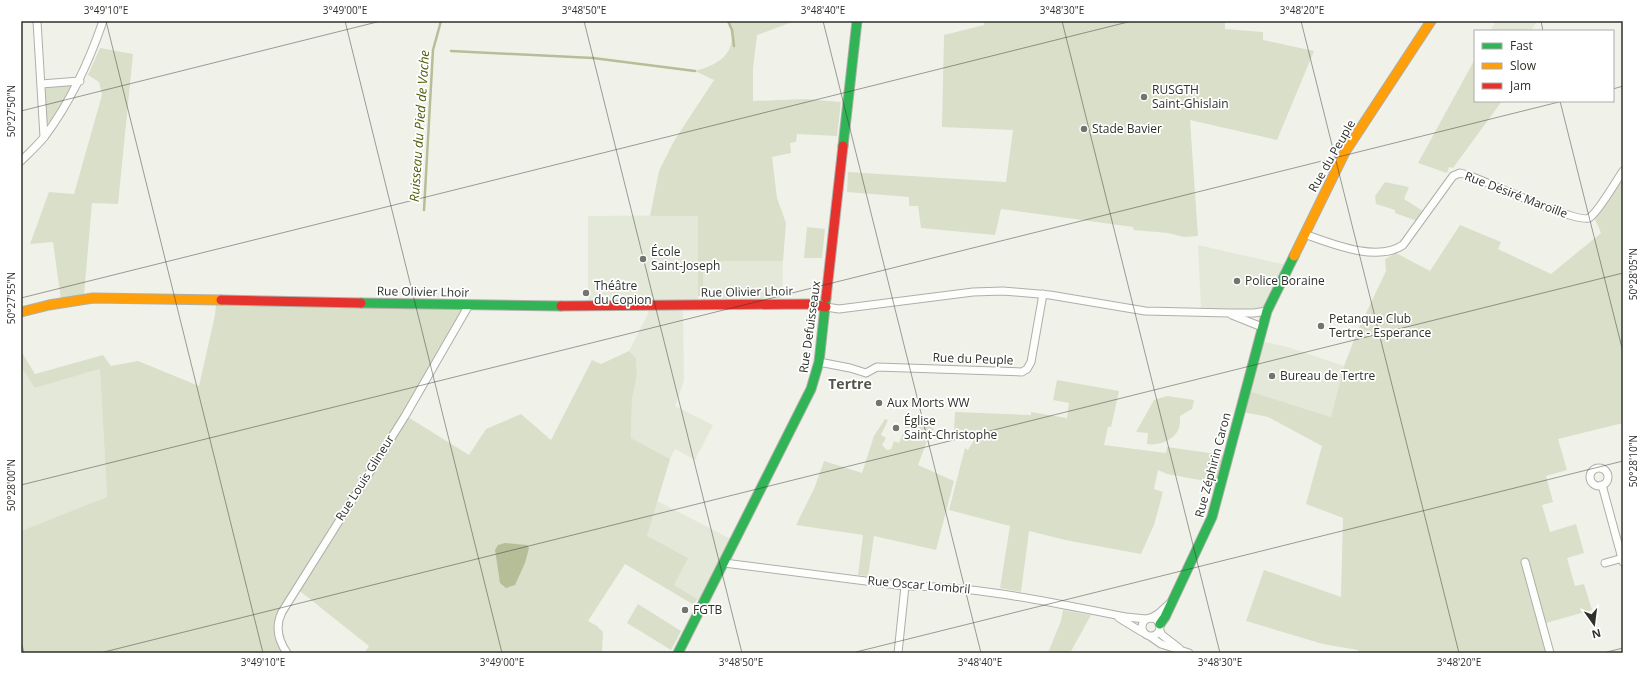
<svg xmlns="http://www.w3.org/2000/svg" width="1644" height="674" font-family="'Open Sans',sans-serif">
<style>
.built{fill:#e4e8d9}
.green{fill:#d9dfc9}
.water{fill:#b6be98}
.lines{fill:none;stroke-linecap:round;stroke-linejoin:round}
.stream{stroke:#b6be98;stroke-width:2.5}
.street-casing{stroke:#aeafa9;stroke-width:9}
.fast-casing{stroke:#aeafa9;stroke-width:11}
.slow-casing{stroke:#aeafa9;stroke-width:11}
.jam-casing{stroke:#aeafa9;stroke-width:11}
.street{stroke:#fdfdfc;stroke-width:7}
.fast{stroke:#30b455;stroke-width:9}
.slow{stroke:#ff9f0a;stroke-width:9}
.jam{stroke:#e5322d;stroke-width:9}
.ticks{fill:none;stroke:#2e302a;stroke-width:1;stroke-opacity:0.45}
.poi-dot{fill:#72746d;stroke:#fff;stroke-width:1.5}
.labels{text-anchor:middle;stroke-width:3.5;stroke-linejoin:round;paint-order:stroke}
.poi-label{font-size:12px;fill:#2e302a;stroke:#fff;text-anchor:start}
.street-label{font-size:12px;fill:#2e302a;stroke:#fff}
.water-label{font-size:13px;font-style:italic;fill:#515c09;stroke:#fff}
.quarter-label{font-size:14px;font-weight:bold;fill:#535649;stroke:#fff}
.neatline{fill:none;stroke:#2e302a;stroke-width:1.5}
.ticks-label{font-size:10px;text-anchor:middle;fill:#2e302a}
</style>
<rect width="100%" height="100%" fill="#f0f2ea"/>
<g class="built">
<path d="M1496,21H1537L1531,31H1490Z"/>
<path d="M698,215V300L588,301V216Z"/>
<path d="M1198,245L1286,265L1266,309L1253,311H1201Z"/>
<path d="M702,261H783L782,301L703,300Z"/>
<path d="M683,308L684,381L675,406L713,425L695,460L675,449L670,459L631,438L632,399L637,375L636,358L629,351L648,314V309Z"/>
<path d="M1261,341L1291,348L1344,366L1331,417L1249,391Z"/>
<path d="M21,367L35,388L100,369L107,498L21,531V391L23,390L21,386Z"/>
<path d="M657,501L731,539L700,602L673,585L647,536Z"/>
</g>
<g class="green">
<path d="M728,21H795L757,35L753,68V101L805,99L841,102L837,136L797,134L796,142L790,143L791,153L772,157L777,198L786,223L783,261H703V296H698V216H650L659,171L674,141L714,80L695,71C722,64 740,50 728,21Z"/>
<path d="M984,21H1225V29L1263,32V40L1314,51L1277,140L1190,120L1198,236L1184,237L1168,233L1134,230L1133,227L1001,209L995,235L921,228L918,206H909V197L847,192L848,172L1006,182L1013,130L942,127L944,35L984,25Z"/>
<path d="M100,48L133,54L118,204L92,203L84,295H78L61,300L53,242L30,244L49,192L74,194L102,95L99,82L88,75Z"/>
<path d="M1475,59V101H1502L1453,168L1449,167L1447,173L1418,163Z"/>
<path d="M71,86L72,88L51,122H47L45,90L47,87Z"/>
<path d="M1623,178V423L1558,439L1567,470L1546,476L1553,502L1542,505L1550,532L1576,524L1584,553L1567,558L1575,586L1584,584L1592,610L1539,625L1546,653H1359L1358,650L1323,644L1246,621L1264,570L1341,597L1343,518L1306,504L1322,446L1268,417L1243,412L1249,391L1331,417L1344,366L1358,330L1386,271L1385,259L1396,253L1430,271L1460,225L1501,242L1498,249L1551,274L1601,233L1595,219Z"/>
<path d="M1385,182L1409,187L1404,199L1423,211L1417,221L1395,213V210L1376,204L1375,196Z"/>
<path d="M807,227L825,229L822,258H804Z"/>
<path d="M216,305L463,310L403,414L469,455L486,429L521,414L551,440L592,360L601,364L629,351L636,358L637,375L632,399L631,438L670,459L647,536L688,558L674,585L697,599L694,605L625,564L588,621L597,626L603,632L602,653H364L369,646L296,588L278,614L285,653H21V531L107,497L100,369L35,388L21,367V351L35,374L103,355L111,366L138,361L199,386L215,315Z"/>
<path d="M1057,380L1119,391L1111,427H1108L1104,445L1166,453L1167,447L1223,455L1216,483L1167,474L1158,470L1154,489L1163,492L1154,525L1141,554L1065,540L1029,531L1021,592L1000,588L1010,526L949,510L965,448L968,450L974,440L964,437L954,431L955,412L1031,415V412L1067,418L1069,403L1053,400Z"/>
<path d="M1167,396L1194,400L1192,409L1180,416C1180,419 1180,425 1179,428C1175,440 1159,446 1147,444L1148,433L1136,432L1154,400Z"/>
<path d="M911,415L934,429L928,438L918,465L954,481L936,550L874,536L868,576L858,575L863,535L796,525L814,489L824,461L862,473L874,436L885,419L888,420L881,435L886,438L882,445L887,450L891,449L894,441L899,443Z"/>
<path d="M638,604L681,631L671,650L627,623Z"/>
<path d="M1063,610L1091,615L1070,653H1048L1061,621Z"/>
</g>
<path class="water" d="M505,543L527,545L529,548L525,563L515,585L506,588L500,583L495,550L498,545Z"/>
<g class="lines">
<g class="stream">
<path d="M728,21L732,30L734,46"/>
<path d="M451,51L593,58L695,71"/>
<path d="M424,210L433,50L441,21"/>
</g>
<defs>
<g id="street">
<path d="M37,21L44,137"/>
<path d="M41,84L80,81"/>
<path d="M21,161C29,153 38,145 45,136C71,101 89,62 103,21"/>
<path d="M1304,234C1330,243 1377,263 1403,245L1453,176L1460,173L1468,175C1484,181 1579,224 1589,218C1598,213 1616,181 1623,171"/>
<path d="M826,307L839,309L973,292L1003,291L1050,295L1145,311L1229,313H1254L1267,311"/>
<path d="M1232,315L1262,327"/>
<path d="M819,362L850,368L866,373L877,367L1022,372L1027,369L1031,362L1043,294"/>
<circle cx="1599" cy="477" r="9"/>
<path d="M1602,485L1623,562"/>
<path d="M1525,562L1550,653"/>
<path d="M724,563L905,586C980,586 1053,603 1126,617L1146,619"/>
<path d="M1605,563L1623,558"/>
<circle cx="1151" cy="627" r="9"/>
<path d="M1119,618L1142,632"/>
<path d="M1151,618L1158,614L1170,603"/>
<path d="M1160,631L1162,635L1179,648"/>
<path d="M1151,637L1161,644L1189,653"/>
<path d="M287,653C278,640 275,626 282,612L405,416L469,305"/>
<path d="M898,653L905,586"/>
</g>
<g id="fast">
<path d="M843,146L857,21"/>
<path d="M361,303L561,306"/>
<path d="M1160,624L1165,617L1212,517L1267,311L1294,256"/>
<path d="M678,653L811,389L819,362L826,298"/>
</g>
<g id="slow">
<path d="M1294,256L1345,152L1431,21"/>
<path d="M21,312L49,305L93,298L221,300"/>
</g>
<g id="jam">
<path d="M826,298L843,146"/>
<path d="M221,300L361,303"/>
<path d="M561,306L810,304L826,307"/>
</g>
</defs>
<use href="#street" class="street-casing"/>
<use href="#fast" class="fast-casing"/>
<use href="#slow" class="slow-casing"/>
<use href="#jam" class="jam-casing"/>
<use href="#street" class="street"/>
<use href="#fast" class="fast"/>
<use href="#slow" class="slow"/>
<use href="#jam" class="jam"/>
</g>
<path class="ticks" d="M106,21L263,653M345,21L502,653M584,21L742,653M823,21L981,653M1062,21L1220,653M1301,21L1459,653M1541,21L1543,31M1613,89L1623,86M1560,101L1623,352M21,111L381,21M21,298L1132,21M21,485L1563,101M21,641L24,653M100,653L1623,273M852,653L1623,461M1603,653L1623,648"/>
<g class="poi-dot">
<circle cx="1144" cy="97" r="4"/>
<circle cx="1084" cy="129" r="4"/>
<circle cx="643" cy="259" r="4"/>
<circle cx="1237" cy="281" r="4"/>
<circle cx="586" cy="293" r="4"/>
<circle cx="1321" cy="326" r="4"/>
<circle cx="1272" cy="376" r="4"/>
<circle cx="879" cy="403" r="4"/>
<circle cx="896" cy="428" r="4"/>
<circle cx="685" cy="610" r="4"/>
</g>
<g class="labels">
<g class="poi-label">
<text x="1152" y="94">RUSGTH<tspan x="1152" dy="14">Saint-Ghislain</tspan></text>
<text x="1092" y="133">Stade Bavier</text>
<text x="651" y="256">École<tspan x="651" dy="14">Saint-Joseph</tspan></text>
<text x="1245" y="285">Police Boraine</text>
<text x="594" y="290">Théâtre<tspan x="594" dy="14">du Copion</tspan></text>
<text x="1329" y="323">Petanque Club<tspan x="1329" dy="14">Tertre - Esperance</tspan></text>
<text x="1280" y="380">Bureau de Tertre</text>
<text x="887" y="407">Aux Morts WW</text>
<text x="904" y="425">Église<tspan x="904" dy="14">Saint-Christophe</tspan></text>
<text x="693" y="614">FGTB</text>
</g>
<g class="street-label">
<text transform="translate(1332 156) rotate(-60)" y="4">Rue du Peuple</text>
<text transform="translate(1516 195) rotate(21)" y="4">Rue Désiré Maroille</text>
<text transform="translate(423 292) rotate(1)" y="4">Rue Olivier Lhoir</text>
<text transform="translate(747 292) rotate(-1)" y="4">Rue Olivier Lhoir</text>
<text transform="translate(810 327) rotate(-82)" y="4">Rue Defuisseaux</text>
<text transform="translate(973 359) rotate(2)" y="4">Rue du Peuple</text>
<text transform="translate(1213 465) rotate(-75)" y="4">Rue Zéphirin Caron</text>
<text transform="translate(365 478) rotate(-58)" y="4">Rue Louis Glineur</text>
<text transform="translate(919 585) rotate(5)" y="4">Rue Oscar Lombril</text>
</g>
<g class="water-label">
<text transform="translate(419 126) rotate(-86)" y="5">Ruisseau du Pied de Vache</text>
</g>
<g class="quarter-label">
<text x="850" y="389">Tertre</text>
</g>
</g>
<rect width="1644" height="674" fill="none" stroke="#ffffff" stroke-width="44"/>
<rect x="1474" y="30" width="140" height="72" fill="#ffffff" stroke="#abacaa"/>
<rect x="1482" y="43" width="20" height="6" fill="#30b455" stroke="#abacaa"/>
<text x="1510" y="50" font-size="12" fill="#2e302a">Fast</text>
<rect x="1482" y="63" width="20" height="6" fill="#ff9f0a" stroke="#abacaa"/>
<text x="1510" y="70" font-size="12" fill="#2e302a">Slow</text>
<rect x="1482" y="83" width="20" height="6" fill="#e5322d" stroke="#abacaa"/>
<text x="1510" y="90" font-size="12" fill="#2e302a">Jam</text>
<g transform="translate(1594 624) rotate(166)" stroke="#ffffff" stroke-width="3" paint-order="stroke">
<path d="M0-3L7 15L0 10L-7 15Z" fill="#2e302a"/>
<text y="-6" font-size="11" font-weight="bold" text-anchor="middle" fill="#2e302a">N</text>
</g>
<rect x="22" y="22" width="1600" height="630" class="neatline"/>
<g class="ticks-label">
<text x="106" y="14">3°49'10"E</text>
<text x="345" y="14">3°49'00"E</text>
<text x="584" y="14">3°48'50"E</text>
<text x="823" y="14">3°48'40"E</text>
<text x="1062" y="14">3°48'30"E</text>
<text x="1302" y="14">3°48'20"E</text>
<text transform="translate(11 111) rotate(-90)" y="4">50°27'50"N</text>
<text transform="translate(1633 274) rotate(-90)" y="4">50°28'05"N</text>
<text transform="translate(11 298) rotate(-90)" y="4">50°27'55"N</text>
<text transform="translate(1633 461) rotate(-90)" y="4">50°28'10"N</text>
<text transform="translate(11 485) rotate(-90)" y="4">50°28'00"N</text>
<text x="263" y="666">3°49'10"E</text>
<text x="502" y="666">3°49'00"E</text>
<text x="741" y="666">3°48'50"E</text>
<text x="980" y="666">3°48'40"E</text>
<text x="1220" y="666">3°48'30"E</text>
<text x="1459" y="666">3°48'20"E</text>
</g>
</svg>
